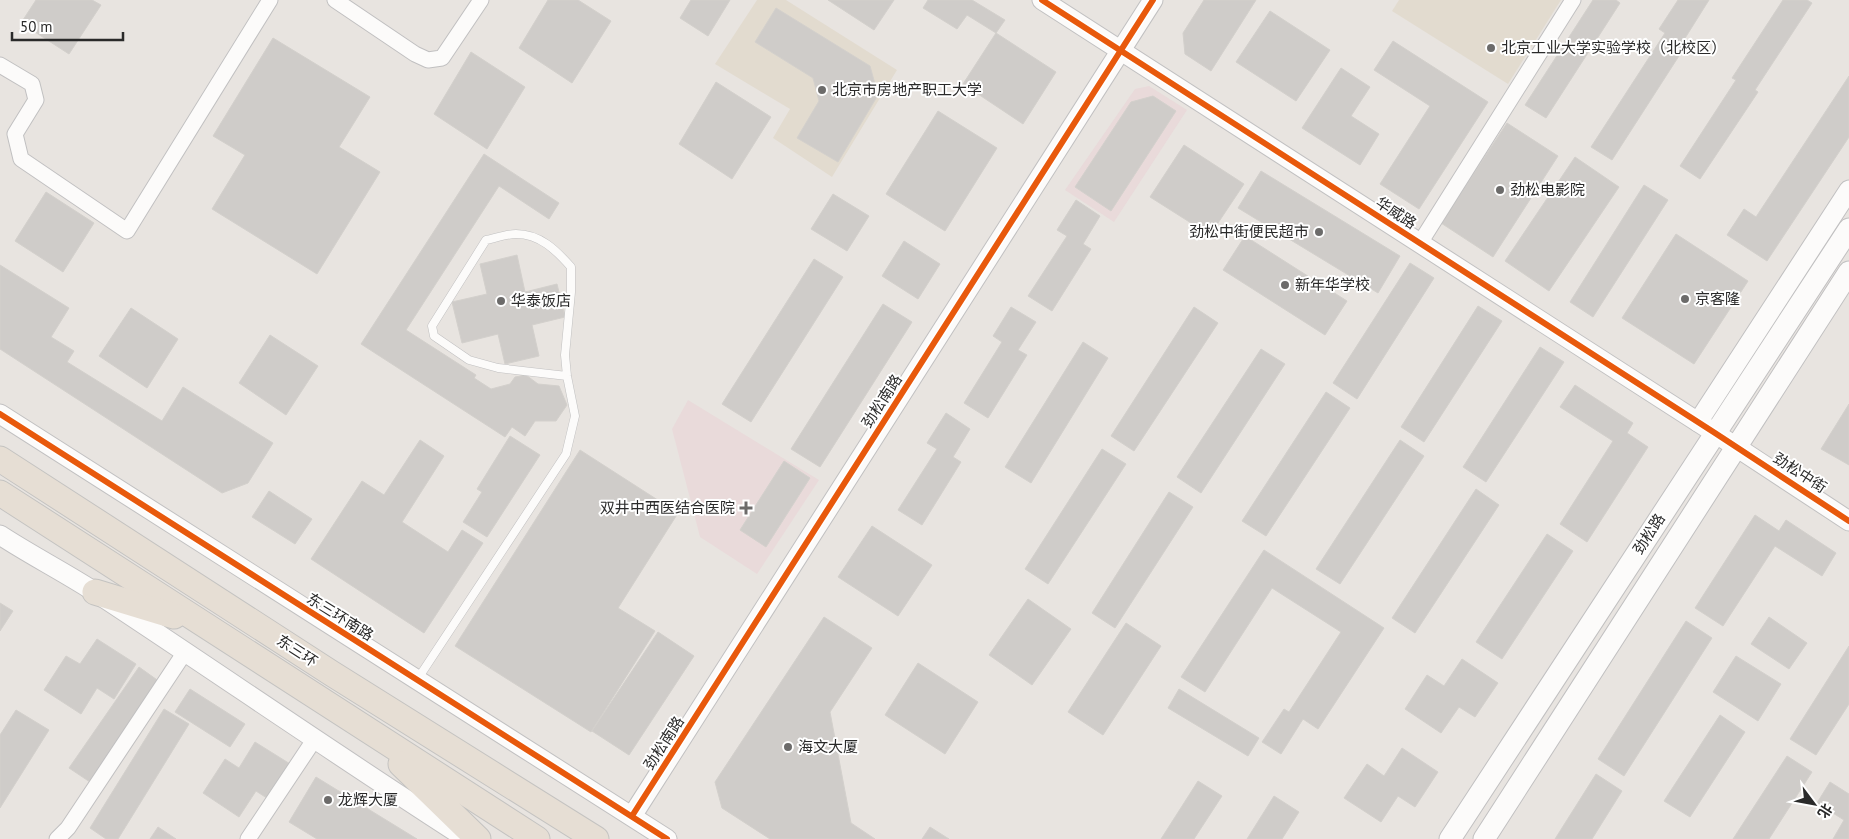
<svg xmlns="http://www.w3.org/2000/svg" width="1849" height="839" font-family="'PT Sans','Noto Sans SC',sans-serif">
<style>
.education{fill:#e2dbcf}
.medical{fill:#e9dada}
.building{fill:#cfccc9;stroke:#d3d0cc}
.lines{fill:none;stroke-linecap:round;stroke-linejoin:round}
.service-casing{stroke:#c1c0c1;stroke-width:9}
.minor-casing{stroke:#c1c0c1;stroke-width:17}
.tertiary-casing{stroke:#c1c0c1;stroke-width:21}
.secondary-casing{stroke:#c1c0c1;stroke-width:23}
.trunk-casing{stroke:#c4c3c1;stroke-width:27}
.service{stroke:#fcfbfa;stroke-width:8}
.minor{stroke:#fcfbfa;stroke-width:15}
.tertiary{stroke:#fcfbfa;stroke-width:19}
.secondary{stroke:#fcfbfa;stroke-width:21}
.trunk{stroke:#e6ded4;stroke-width:25}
.cycleway-casing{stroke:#fff;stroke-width:9}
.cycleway{stroke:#e8590c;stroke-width:6}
.poi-dot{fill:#6c6b6a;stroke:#fff;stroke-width:2}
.labels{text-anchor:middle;stroke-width:4;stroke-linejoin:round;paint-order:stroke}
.poi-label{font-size:15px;fill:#2a2a2a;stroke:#fff;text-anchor:start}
.street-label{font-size:15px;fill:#2a2a2a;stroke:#fff}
</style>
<rect width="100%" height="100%" fill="#e8e4e0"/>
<g class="education">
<path d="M757,0H786L897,70L832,177L773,138L790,109L715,64Z"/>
<path d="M1399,0H1561L1508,84L1392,11Z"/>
</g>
<g class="medical">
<path d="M1149,86L1187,110L1114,222L1065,190L1135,89Z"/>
<path d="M688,400L819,480L757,574L700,537L672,429Z"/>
</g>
<g class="building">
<path d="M36,0H92L101,5L69,54L21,23Z"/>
<path d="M548,0H578L611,21L572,83L519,48Z"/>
<path d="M691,0H730L708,36L680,18Z"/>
<path d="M828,0H894L874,30Z"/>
<path d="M928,0H972L1005,20L996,33L967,15L957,29L923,8Z"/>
<path d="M1204,0H1256L1211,71L1185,54L1183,33Z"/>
<path d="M1593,0H1616L1620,3L1546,118L1525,105Z"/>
<path d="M1678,0H1709L1682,43L1686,45L1612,160L1591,147L1665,33L1659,29Z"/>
<path d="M1783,0H1807L1812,3L1755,90L1758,92L1700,179L1680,166L1736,80L1732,78Z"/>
<path d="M776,8L870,66L878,95L838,162L797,138L819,101L813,78L755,42Z"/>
<path d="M1270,11L1330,50L1296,101L1236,62Z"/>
<path d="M996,33L1056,72L1023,124L963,84Z"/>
<path d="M273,38L370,97L339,147L380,172L317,274L212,209L245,155L213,136Z"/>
<path d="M1393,41L1488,102L1419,209L1380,184L1430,106L1374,70Z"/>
<path d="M471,52L525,87L487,149L434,114Z"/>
<path d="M1341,68L1370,87L1351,116L1379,134L1360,165L1302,128Z"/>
<path d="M1849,76V137L1767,261L1727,235L1744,209L1756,217Z"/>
<path d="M716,82L771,117L732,179L679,144Z"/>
<path d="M1153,96L1176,111L1111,211L1075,187L1131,102Z"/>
<path d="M938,111L997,148L945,231L886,194Z"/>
<path d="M1507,123L1558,156L1493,257L1441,223Z"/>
<path d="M1184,145L1244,184L1210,235L1150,197Z"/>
<path d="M484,154L559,203L549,219L499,186L406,330L476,375L474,378L491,389L510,384L515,377L526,375L538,384L559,386L567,405L556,421H535L525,436L512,427L505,437L361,344Z"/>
<path d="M1575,157L1619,187L1549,291L1505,261Z"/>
<path d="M1261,171L1400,256L1378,293L1238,208Z"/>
<path d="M1644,185L1668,200L1593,317L1570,302Z"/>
<path d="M46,192L94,223L63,272L15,241Z"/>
<path d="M833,194L869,216L847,251L811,229Z"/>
<path d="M1076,200L1100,216L1083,244L1091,249L1052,311L1028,296L1067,236L1057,230Z"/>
<path d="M1676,234L1748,281L1694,364L1622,318Z"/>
<path d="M1245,236L1347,301L1325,335L1223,270Z"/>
<path d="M904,241L940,264L918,299L882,276Z"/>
<path d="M517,255L525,292L557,284L565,317L532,325L539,356L505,364L498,334L462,343L452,302L487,294L480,264Z"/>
<path d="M814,259L843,277L751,422L722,404Z"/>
<path d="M1410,263L1434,278L1357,399L1333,383Z"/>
<path d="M0,265L69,308L51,337L74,351L67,362L162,421L183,387L273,443L248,483L222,493L0,349Z"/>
<path d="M883,304L912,322L820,467L791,449Z"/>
<path d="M1478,306L1502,321L1424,442L1401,427Z"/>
<path d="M1011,307L1036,322L1018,350L1027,355L988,418L964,403L1002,342L993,336Z"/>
<path d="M1194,307L1218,323L1134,451L1111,436Z"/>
<path d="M131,308L178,339L147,388L99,356Z"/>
<path d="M270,335L318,366L286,415L239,383Z"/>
<path d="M1083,342L1108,358L1031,483L1005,467Z"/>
<path d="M1540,347L1564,362L1486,482L1463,467Z"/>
<path d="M1261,349L1285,364L1201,493L1177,477Z"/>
<path d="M1575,385L1633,423L1627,433L1648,447L1587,542L1560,524L1613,441L1560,407Z"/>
<path d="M1326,392L1350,408L1266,536L1242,521Z"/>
<path d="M1849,404V465L1821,449Z"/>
<path d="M946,413L970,429L953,457L961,462L922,525L898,510L937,449L927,443Z"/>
<path d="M510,436L540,455L487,537L463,522L482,492L477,489Z"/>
<path d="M420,440L444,456L402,522L448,552L462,530L483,543L424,633L311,559L362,481L384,495Z"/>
<path d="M1400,440L1424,456L1340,584L1316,569Z"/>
<path d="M1102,449L1126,464L1048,584L1025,569Z"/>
<path d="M580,450L678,513L618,608L655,631L591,732L455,646Z"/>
<path d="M784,461L810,478L766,547L740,530Z"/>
<path d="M1476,489L1499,505L1415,633L1392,618Z"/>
<path d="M269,491L312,519L295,544L252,517Z"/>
<path d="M1169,492L1193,507L1115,628L1092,613Z"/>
<path d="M1755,515L1779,531L1786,520L1836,553L1822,576L1775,546L1723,626L1695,608Z"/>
<path d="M872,526L932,565L898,616L838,577Z"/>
<path d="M1547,534L1573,551L1502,659L1476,642Z"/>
<path d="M1264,550L1384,628L1318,729L1303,719L1281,754L1262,742L1284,709L1289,712L1341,632L1272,588L1205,692L1181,677Z"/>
<path d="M1028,599L1071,629L1032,685L989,655Z"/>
<path d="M0,603L13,611L0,631Z"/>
<path d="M824,617L872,648L830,712L851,823L875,839H770L722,808L715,782Z"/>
<path d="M1769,617L1807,643L1789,669L1751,644Z"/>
<path d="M1686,621L1712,638L1624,776L1598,759Z"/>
<path d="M1126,623L1161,646L1103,735L1068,712Z"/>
<path d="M658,632L694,656L629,755L592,731Z"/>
<path d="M97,639L136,664L114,699L97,688L81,714L44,690L66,656L80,664Z"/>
<path d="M1849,646V704L1816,755L1790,739Z"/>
<path d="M1736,656L1781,684L1758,721L1713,692Z"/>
<path d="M1462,659L1498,683L1475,717L1459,707L1441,733L1405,709L1427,675L1444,686Z"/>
<path d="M918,663L978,702L945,754L885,715Z"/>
<path d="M139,667L160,682L90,782L69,768Z"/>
<path d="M190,689L245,724L230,747L175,712Z"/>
<path d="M1179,689L1259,738L1248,756L1168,708Z"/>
<path d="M164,709L189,724L118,839H106L90,828Z"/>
<path d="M16,710L49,730L0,808V735Z"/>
<path d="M1720,715L1745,732L1690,817L1664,801Z"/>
<path d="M255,742L295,767L273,802L256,791L239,817L203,793L225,759L239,768Z"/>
<path d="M1402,748L1438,772L1415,807L1398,796L1381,822L1344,798L1367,764L1384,776Z"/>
<path d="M1787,756L1812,772L1769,839H1733Z"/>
<path d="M1596,774L1622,791L1592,839H1555Z"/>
<path d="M316,777L417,839H317L289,822Z"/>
<path d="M1198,781L1222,796L1194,839H1161Z"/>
<path d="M1830,782L1849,794V839H1833L1844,820L1817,803Z"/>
<path d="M1274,796L1299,812L1282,839H1247Z"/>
<path d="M158,827L176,839H150Z"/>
<path d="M930,827L949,839H922Z"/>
</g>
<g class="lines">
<defs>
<path id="service" d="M417,680L566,454L575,416L567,376L565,355L571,292V267C556,250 540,234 516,234C507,234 495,238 486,240L432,326L434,336L469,360L498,368L567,376"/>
<g id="minor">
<path d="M335,0L415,54L428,60L442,58L481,0"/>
<path d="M0,65L32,84L36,100L15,134L21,159L127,231L270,0"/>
<path d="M1420,243L1573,0"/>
<path d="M57,839L68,828L185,652"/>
<path d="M248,839L314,740"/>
</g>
<g id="tertiary">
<path d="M1042,0L1715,433L1849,521"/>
<path d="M0,414L667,839"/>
<path d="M1698,422L1849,190"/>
<path d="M0,535C32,556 66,573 98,594C221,675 342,759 467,839"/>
<path d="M632,816L1153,0"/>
</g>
<g id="secondary">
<path d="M1450,839L1849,229"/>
<path d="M1484,839L1849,272"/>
</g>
<g id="trunk">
<path d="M0,459L331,673L596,839"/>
<path d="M0,493L537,839"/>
<path d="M95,592L174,616"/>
<path d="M401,764L478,839"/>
</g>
</defs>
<use href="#service" class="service-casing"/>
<use href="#minor" class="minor-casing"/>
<use href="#tertiary" class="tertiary-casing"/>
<use href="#secondary" class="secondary-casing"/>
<use href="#trunk" class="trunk-casing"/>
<use href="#service" class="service"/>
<use href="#minor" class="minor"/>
<use href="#tertiary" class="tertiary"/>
<use href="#secondary" class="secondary"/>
<use href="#trunk" class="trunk"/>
<defs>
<g id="cycleway">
<path d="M1042,0L1715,433L1849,521"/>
<path d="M0,414L667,839"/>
<path d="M632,816L1153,0"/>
</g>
</defs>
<use href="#cycleway" class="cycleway-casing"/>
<use href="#cycleway" class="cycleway"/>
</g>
<g class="poi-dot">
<circle cx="1491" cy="48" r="5"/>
<circle cx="822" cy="90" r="5"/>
<circle cx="1500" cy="190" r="5"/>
<circle cx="1319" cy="232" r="5"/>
<circle cx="1285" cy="285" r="5"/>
<circle cx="1685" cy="299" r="5"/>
<circle cx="501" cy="301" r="5"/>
<path d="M743.5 500.5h5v5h5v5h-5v5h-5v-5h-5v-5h5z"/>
<circle cx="788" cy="747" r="5"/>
<circle cx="328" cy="800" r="5"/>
</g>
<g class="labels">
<g class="poi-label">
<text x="1501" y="53">北京工业大学实验学校（北校区）</text>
<text x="832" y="95">北京市房地产职工大学</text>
<text x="1510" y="195">劲松电影院</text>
<text x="1309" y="237" text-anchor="end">劲松中街便民超市</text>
<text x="1295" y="290">新年华学校</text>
<text x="1695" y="304">京客隆</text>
<text x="511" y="306">华泰饭店</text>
<text x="735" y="513" text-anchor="end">双井中西医结合医院</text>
<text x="798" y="752">海文大厦</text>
<text x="338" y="805">龙辉大厦</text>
</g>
<g class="street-label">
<text transform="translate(1396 213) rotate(33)" y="5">华威路</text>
<text transform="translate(882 401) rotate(-57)" y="5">劲松南路</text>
<text transform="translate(1800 473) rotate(33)" y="5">劲松中街</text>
<text transform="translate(1649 534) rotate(-57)" y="5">劲松路</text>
<text transform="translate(340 617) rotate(32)" y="5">东三环南路</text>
<text transform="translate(297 651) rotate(33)" y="5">东三环</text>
<text transform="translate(664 743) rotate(-57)" y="5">劲松南路</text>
</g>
</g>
<g transform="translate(1814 804) rotate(122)" stroke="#ffffff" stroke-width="4" paint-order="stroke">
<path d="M0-4L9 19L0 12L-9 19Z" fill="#2a2a2a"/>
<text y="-8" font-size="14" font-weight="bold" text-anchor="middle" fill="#2a2a2a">北</text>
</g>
<path d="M12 32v8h111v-8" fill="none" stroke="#2a2a2a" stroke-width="2.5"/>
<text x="20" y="32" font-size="15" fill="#2a2a2a" stroke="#ffffff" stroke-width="4" paint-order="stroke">50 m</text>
</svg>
